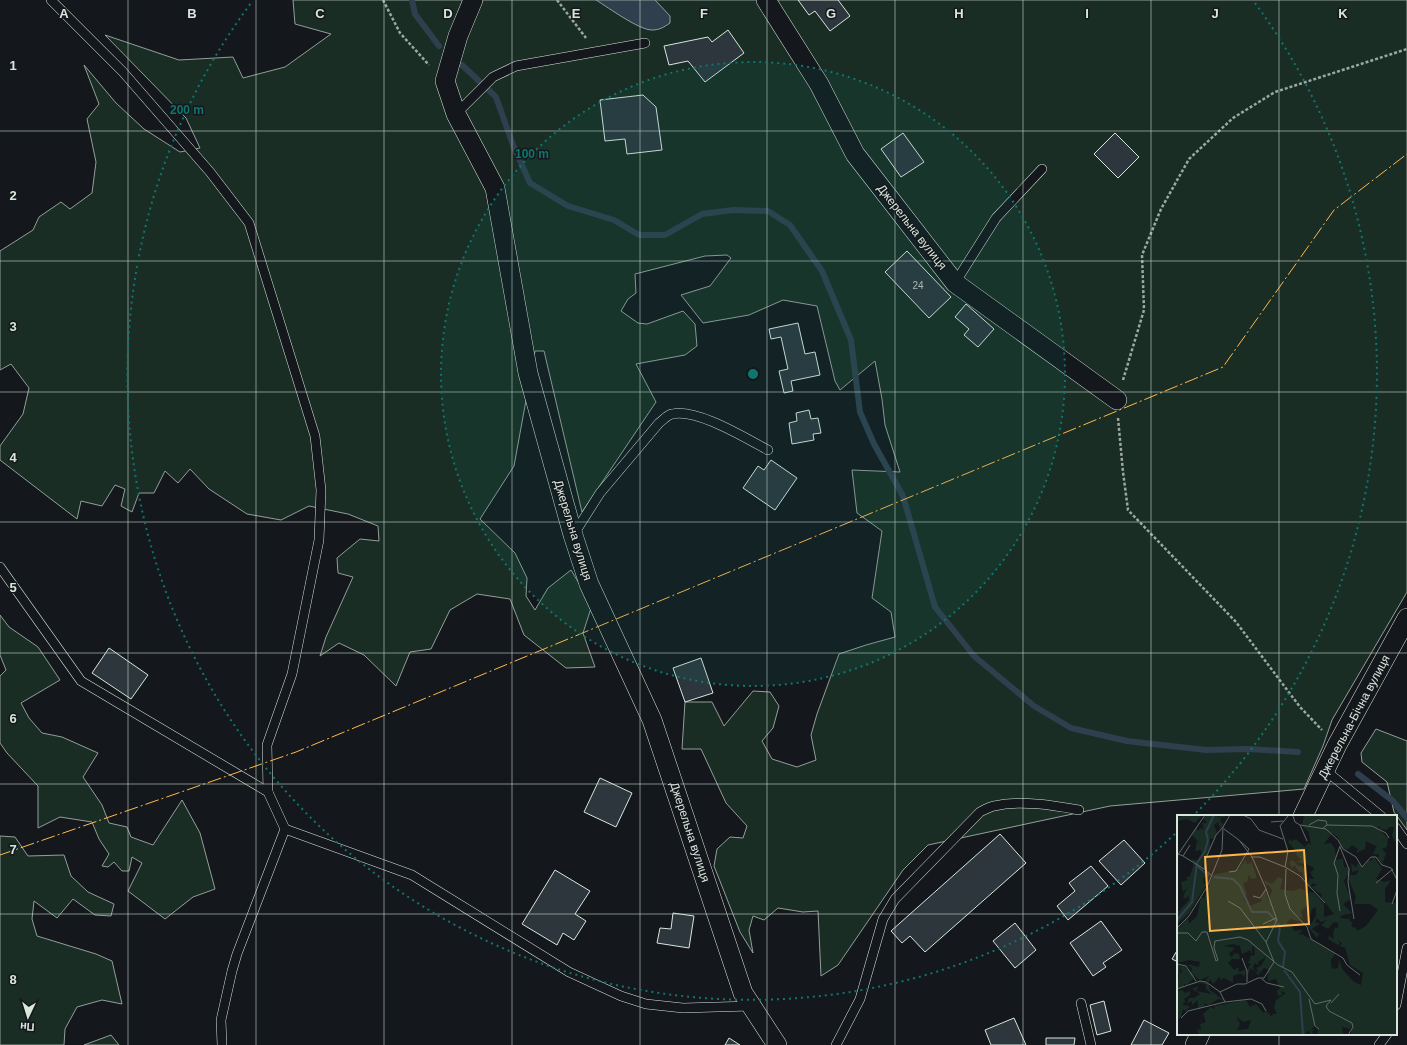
<svg xmlns="http://www.w3.org/2000/svg" width="1407" height="1045" font-family="Arial,sans-serif">
<style>
.green{fill:#1a2d24;stroke:#939e99}
.water{fill:#2f3f4d;stroke:#939e99}
.lines{fill:none;stroke-linecap:round;stroke-linejoin:round}
.stream{stroke:#2f3f4d;stroke-width:6}
.building{fill:#2c363c;stroke:#d8e6dc}
.service-casing{stroke:#d8e6dc;stroke-width:10}
.minor-casing{stroke:#d8e6dc;stroke-width:20}
.path{stroke:#9da8a2;stroke-width:2.5;stroke-dasharray:3 2;stroke-linecap:butt}
.service{stroke:#14181c;stroke-width:9}
.minor{stroke:#14181c;stroke-width:19}
.power{stroke:#ffb74d;stroke-width:1;stroke-dasharray:14 3 2 3;stroke-linecap:butt}
.grid{fill:none;stroke:#d8e6dc;stroke-width:1;stroke-opacity:0.55}
.ring{fill:none;stroke:#0f766e;stroke-width:2;stroke-dasharray:2 4}
.labels{text-anchor:middle;stroke-width:3;stroke-linejoin:round;paint-order:stroke}
.number-label{font-size:10px;fill:#adbab4}
.street-label{font-size:12px;fill:#d8e6dc;stroke:#14181c}
.inset-river{fill:none;stroke:#2f3f4d;stroke-width:2}
.inset-road{fill:none;stroke:#626a69;stroke-width:1}
.view{fill:#ffb74d;fill-opacity:0.15;stroke:#ffb74d;stroke-width:2}
.inset-edge{fill:none;stroke:#d8e6dc;stroke-width:2}
.grid-label{font-size:13px;text-anchor:middle;font-weight:bold;fill:#d8e6dc;stroke:#14181c;stroke-width:3;stroke-linejoin:round;paint-order:stroke}
.centre{fill:#0f766e;stroke:#14181c;stroke-width:2}
.ring-label{font-size:12px;text-anchor:middle;font-weight:bold;fill:#0f766e;stroke:#14181c;stroke-width:3;stroke-linejoin:round;paint-order:stroke}
</style>
<rect width="100%" height="100%" fill="#14181c"/>
<g class="green">
<path d="M293,0H1407V592L1332,720L1323,746L1304,789L1110,806L928,845L903,870L838,965L821,976L818,911L803,912L778,908L764,920L753,916L749,930L753,953L740,932L714,866L717,849L730,837L743,838L747,826L726,803L701,749H682L685,702H712L724,726L753,691L770,692L779,706L773,728L762,741L772,759L797,767L816,760L811,735L817,714L839,654L866,645L895,637L891,612L872,598L882,531L857,513L852,470L900,472L885,425L882,399L875,361L840,390L835,381L817,306L783,300L749,315L703,323L681,295L710,286L731,258L727,255L705,256L635,274L636,293L628,299L621,311L638,323L647,324L683,311L695,324L697,346L685,355L636,364L656,402L582,512L544,351H535L514,466L480,519L515,553L527,578L526,596L535,610L548,588L571,570L592,605L583,633L595,667L566,668L524,635L510,599L477,594L450,610L431,649L410,652L396,686L364,655L339,643L320,656L326,637L353,577L338,573L337,558L360,539L379,541L378,526L348,514L309,506L281,520L247,514L209,489L190,469L178,483L165,471L154,493H139L132,512L121,506L125,489L115,485L102,506L81,501L77,519L0,460V446L23,414L29,388L11,364L0,370V251L33,230L39,217L61,202L70,209L92,193L96,162L87,119L99,104L84,65L116,103L144,129L180,152L200,148L186,118L105,35L179,60L233,57L243,78L285,67L331,34L295,24Z"/>
<path d="M0,615L9,627L38,647L60,680L21,703L29,718L42,733L62,737L98,753L83,777L102,805L109,823L127,827L131,837L153,845L182,800L200,833L215,889L193,897L165,919L128,891L142,863L132,857L129,871H122L114,862L108,867L102,866L109,854L99,839L92,822L60,817L38,828V786L7,753L0,743V676L6,670L0,655Z"/>
<path d="M1376,729L1407,741V830L1394,812L1387,782L1362,762L1361,753Z"/>
<path d="M0,836L15,837L28,856L64,855L71,876L88,892L114,904L111,916L95,915L73,899L57,918L34,901L32,919L37,936L96,954L112,961L122,1004L102,1000L77,1007L65,1029L64,1045H0Z"/>
<path d="M111,1035L119,1045H84Z"/>
</g>
<path class="water" d="M596,0H655L670,16V23C664,27 660,30 652,30C639,30 609,8 596,0Z"/>
<g class="lines">
<g class="stream">
<path d="M412,0L415,14L439,46"/>
<path d="M462,65L496,97L513,145L530,183L568,206L614,220L639,235H665L702,214L733,210L768,211L790,225L822,271L851,340L860,412L874,444L903,496L935,607L974,656L1034,706L1071,728L1127,741L1206,750L1248,749L1298,752"/>
<path d="M1358,774L1393,801L1407,818"/>
</g>
</g>
<g class="building">
<path d="M798,0H838L850,16L830,31L815,11L809,15Z"/>
<path d="M728,30L744,53L705,82L688,61L669,65L664,46L708,37L712,42Z"/>
<path d="M643,95L656,107L662,150L627,154L625,139L605,141L600,100Z"/>
<path d="M903,133L924,162L901,177L881,149Z"/>
<path d="M1115,133L1139,157L1118,178L1094,154Z"/>
<path d="M907,251L951,297L929,318L885,272Z"/>
<path d="M966,304L994,329L978,347L964,335L969,329L955,317Z"/>
<path d="M798,323L805,354L815,352L820,375L791,381L793,391L784,393L779,371L788,369L781,337L771,339L769,329Z"/>
<path d="M809,410L811,419L818,418L821,433L813,434L814,440L792,444L789,423L797,421L796,413Z"/>
<path d="M771,460L797,478L775,510L743,488L758,466L764,470Z"/>
<path d="M109,648L148,675L131,699L92,673Z"/>
<path d="M701,658L713,693L685,702L673,668Z"/>
<path d="M600,778L632,793L616,827L584,812Z"/>
<path d="M1000,834L1026,863L925,952L910,936L902,943L891,931Z"/>
<path d="M1124,840L1145,863L1121,885L1099,861Z"/>
<path d="M1091,866L1108,886L1068,920L1057,906L1075,891L1069,883Z"/>
<path d="M555,870L590,891L575,914L586,921L574,940L563,933L557,945L522,924Z"/>
<path d="M673,913L694,916L689,948L657,943L660,928L671,929Z"/>
<path d="M1101,921L1122,950L1103,963L1106,967L1093,976L1070,943Z"/>
<path d="M1015,923L1036,950L1015,968L993,941Z"/>
<path d="M1178,949V962L1172,959Z"/>
<path d="M1104,1001L1111,1031L1097,1035L1090,1005Z"/>
<path d="M1014,1018L1026,1045H991L985,1030Z"/>
<path d="M1144,1020L1169,1033L1162,1045H1131Z"/>
<path d="M729,1038L740,1045H725Z"/>
<path d="M1046,1038H1075L1074,1045H1046Z"/>
</g>
<g class="lines">
<defs>
<g id="service">
<path d="M51,0L123,72L210,172L249,223L315,436L321,490L319,540L292,674L267,745L268,792"/>
<path d="M456,114L493,77L516,66L645,43"/>
<path d="M955,283L996,218L1042,169"/>
<path d="M574,534L600,493L659,423C663,420 667,415 672,414C697,408 745,438 768,450"/>
<path d="M0,567L81,681L268,792L285,829L237,954L232,971L221,1020L222,1045"/>
<path d="M1325,770L1381,816"/>
<path d="M1396,828L1407,844"/>
<path d="M285,829L412,875L569,972L621,996L646,1004L683,1008L751,1006"/>
<path d="M1081,1003L1091,1045"/>
<path d="M1396,1005L1407,948"/>
<path d="M836,1045L860,999L883,919L895,899L980,812C984,810 989,807 994,806C1021,800 1052,805 1079,810"/>
<path d="M1379,1045L1387,1034"/>
</g>
<g id="minor">
<path d="M473,0L458,36L445,81L456,114L495,188L528,373L573,535L589,584L652,720L743,993L777,1045"/>
<path d="M766,0L819,84L855,154L955,283L1117,400"/>
<path d="M1303,816L1337,745L1407,618"/>
<path d="M1195,1045L1200,1034"/>
</g>
</defs>
<use href="#service" class="service-casing"/>
<use href="#minor" class="minor-casing"/>
<g class="path">
<path d="M383,0L400,33L429,65"/>
<path d="M557,0L586,38"/>
<path d="M1123,380L1144,310L1142,255L1161,209L1189,159L1233,118L1275,92L1407,49"/>
<path d="M1118,418L1123,472L1128,510L1236,622L1300,707L1322,730"/>
</g>
<use href="#service" class="service"/>
<use href="#minor" class="minor"/>
<path class="power" d="M0,855L296,752L1223,367L1334,210L1407,154"/>
</g>
<path class="grid" d="M128,0V1045M256,0V1045M384,0V1045M512,0V1045M640,0V1045M767,0V1045M895,0V1045M1023,0V1045M1151,0V1045M1279,0V816M0,131H1407M0,261H1407M0,392H1407M0,522H1407M0,653H1407M0,784H1407M0,914H1178M1396,914H1407M1279,1034V1045"/>
<circle cx="753" cy="374" r="312" fill="#0f766e" fill-opacity=".12"/>
<g class="ring">
<circle cx="753" cy="374" r="312"/>
<path d="M1175 834A624 624 0 0 1 251 3M1255 3A624 624 0 0 1 1194 815"/>
</g>
<g class="labels">
<g class="number-label">
<text x="918" y="289">24</text>
</g>
<g class="street-label">
<text transform="translate(912 227) rotate(52)" y="4">Джерельна вулиця</text>
<text transform="translate(573 530) rotate(73)" y="4">Джерельна вулиця</text>
<text transform="translate(1354 717) rotate(-62)" y="4">Джерельна-Бічна вулиця</text>
<text transform="translate(690 832) rotate(72)" y="4">Джерельна вулиця</text>
</g>
</g>
<g transform="translate(1177 815)">
<rect width="220" height="220" fill="#14181c"/>
<path d="M8,0H25L18,8L10,4L0,6V3ZM42,0L41,3L46,0L49,3L45,2L43,6L47,10L43,13L41,7L37,10L40,18L36,24L33,23V32L26,51L24,52L32,62L31,64L27,62L26,68L30,69L11,99L0,109V98L12,85L11,80L9,84L6,82L10,73L6,77L4,67L11,65L9,63L13,61L17,48L14,44L22,46L21,44L25,38L23,35L18,36L20,26L25,30L15,20L19,12L21,16L24,13L27,15L25,8H30L26,3L29,1ZM127,0H220L219,27L215,21L217,12H212L210,15L203,14V11L200,13L211,23L210,32L205,34L209,38L206,47L208,50L201,44L202,39H196L201,28L199,31L189,26L188,34L179,38L181,34L175,30L170,35L165,32L161,22L155,18L147,29L154,28L158,34L159,45L166,44L167,52L173,53V60H179L182,55L175,57L174,48L179,52L182,47L184,52L190,48V45L194,46L197,42L205,54L199,64L207,67L214,65L208,74V87L220,88V220H174L175,210L173,214L165,212L166,218L169,220H140L141,212L138,210L134,215L138,214L135,217L137,220H133L132,215L129,218L130,220H22L20,214L24,215L23,209L29,207L26,199L34,192L37,194L38,191L69,185L73,192L79,189L86,198L89,196L96,202L95,199H100L97,193L99,185L109,178L104,176L105,180L101,181L100,175L103,174L99,164L91,166V154L87,153L81,160L78,156L82,157L79,153L84,151L89,142L81,147V150L78,148L76,151L77,156L73,153L72,159L70,156L74,148H70L73,145V141L78,140L77,132L75,131V140L73,135L65,139L63,131L56,129L47,131L58,133L52,139L54,142L58,138L62,139L63,144H55L51,148L57,155L62,152L61,157L69,155L67,162L65,159H61L56,161V168L47,163L43,165V161L36,169L33,164L32,167L29,165L32,161L23,165L15,159L16,164L10,170L7,169V172L0,174L2,161L0,150L2,149L3,159L5,156L2,152L7,151L14,158L15,153L9,149L22,152L23,147L12,145L0,148V114L11,103L12,109L20,101L24,82L27,83L36,60L62,54L69,44L70,49L74,48V45L80,63L74,64L72,59L70,67L66,68L70,80H66L68,87L71,85L73,91L85,86L84,84L88,75L92,87L95,75L91,69L89,71L87,65L95,69L101,62L106,64L103,74L116,76L124,73L130,77L129,83L132,77L137,78L147,89V102L157,99L144,82L145,80L134,72L140,70L136,68L134,71L129,72L132,64L126,63V58L121,56L118,50L115,53L112,47L116,45L121,51H125L130,58L129,63L137,64L133,57L137,55L136,52L119,46L125,45L118,39L122,35L119,36L111,27L113,24L116,28L115,26L119,24L129,33L128,31L132,28L134,30L132,17L125,11ZM170,60L179,82L177,89H193L201,95L189,111L180,116L179,112L177,113L174,110L176,108L172,105L173,100L171,104L164,103L163,101L175,98L166,89L174,84L167,66ZM130,91L133,100L135,94L139,92V100L135,108L131,107L134,108L131,112L140,123L142,119L135,114L143,108H138L140,103L144,107L150,105L144,110L151,114L157,107L161,108V113L158,112L156,118L157,124L152,121L151,124L161,130L163,129L161,125L165,128L163,132H168L173,150L186,158L184,170L177,167L165,154L162,144L161,153L156,154L154,151V145L158,139L125,119L121,120L126,115L117,116L114,110L109,108L114,104L124,107L117,99L126,104L124,96ZM59,201L66,207L74,205L71,214L60,215L63,209ZM19,167L31,168L33,175L46,185L41,184L32,190L27,188L28,191L21,194V185L15,190V186L10,188L12,183H17L23,179L15,174L21,171L19,176L35,179L29,174V169L20,168L16,170ZM5,175L8,178L13,176V180L7,184L8,187L5,190L13,191L9,196L6,194L4,202L0,204V176Z" fill="#1a2d24" fill-rule="evenodd"/>
<path class="inset-river" d="M20,51L32,61M37,62L56,64L63,71L75,97H91L99,106M0,105L15,87L20,48L28,36L31,25L29,17L37,0M101,108L103,112L101,126L108,137L106,152M107,155L123,177L126,220"/>
<path class="inset-road" d="M66,0L74,4L82,15L106,24M111,1L103,11L111,36L108,52L123,61L148,88M116,1L118,7L123,10L149,14L161,25L166,34L179,42L185,52L194,42H199L205,50L214,53L220,65M94,7L106,6M123,10L130,26M132,10L141,5L149,6L150,10L146,13M150,10L195,11L209,18L212,23M47,14L62,25L75,42L89,74L100,105L89,127L63,93L51,86M163,31L157,48L161,60L160,78L163,96M163,32L172,54L171,67L177,104M1,39L6,41L13,30M0,41L28,0M6,41L27,54M74,42H83L108,52M109,54L108,79L113,94L130,112L134,124L166,143L170,150L183,160M52,57L59,56L72,34L63,26M35,61L27,54L29,43L39,20L46,12M199,68L216,54M76,81L83,83L89,74M215,89L220,75M86,109L99,103M0,113L12,101L30,72L45,35L46,12L53,0M0,118H11L19,126L25,117H30L39,146L41,145L37,133L38,126L63,122L71,125L101,150L115,157L138,189L154,185L149,191L152,196L175,208L176,212L171,220M65,143L70,156V167M0,149L9,151L19,166M85,164L90,168L107,172M0,174L23,166L29,167L43,177L60,169H68L81,163H87L97,147L89,127M132,184L138,211L142,214M48,187L74,184L85,189L89,196M154,188L162,179M4,203L11,196L48,187L43,177"/>
<path class="view" d="M127,35L132,109L33,116L28,42Z"/>
<rect width="220" height="220" class="inset-edge"/>
</g>
<g class="grid-label">
<text x="64" y="18">A</text>
<text x="192" y="18">B</text>
<text x="320" y="18">C</text>
<text x="448" y="18">D</text>
<text x="576" y="18">E</text>
<text x="704" y="18">F</text>
<text x="831" y="18">G</text>
<text x="959" y="18">H</text>
<text x="1087" y="18">I</text>
<text x="1215" y="18">J</text>
<text x="1343" y="18">K</text>
<text x="13" y="70">1</text>
<text x="13" y="200">2</text>
<text x="13" y="331">3</text>
<text x="13" y="462">4</text>
<text x="13" y="592">5</text>
<text x="13" y="723">6</text>
<text x="13" y="854">7</text>
<text x="13" y="984">8</text>
</g>
<circle cx="753" cy="374" r="6" class="centre"/>
<g class="ring-label">
<text x="187" y="114">200 m</text>
<text x="532" y="158">100 m</text>
</g>
<g transform="translate(28 1017) rotate(184)" stroke="#14181c" stroke-width="3" paint-order="stroke">
<path d="M0-3L7 15L0 10L-7 15Z" fill="#d8e6dc"/>
<text y="-6" font-size="11" font-weight="bold" text-anchor="middle" fill="#d8e6dc">Пн</text>
</g>
</svg>
